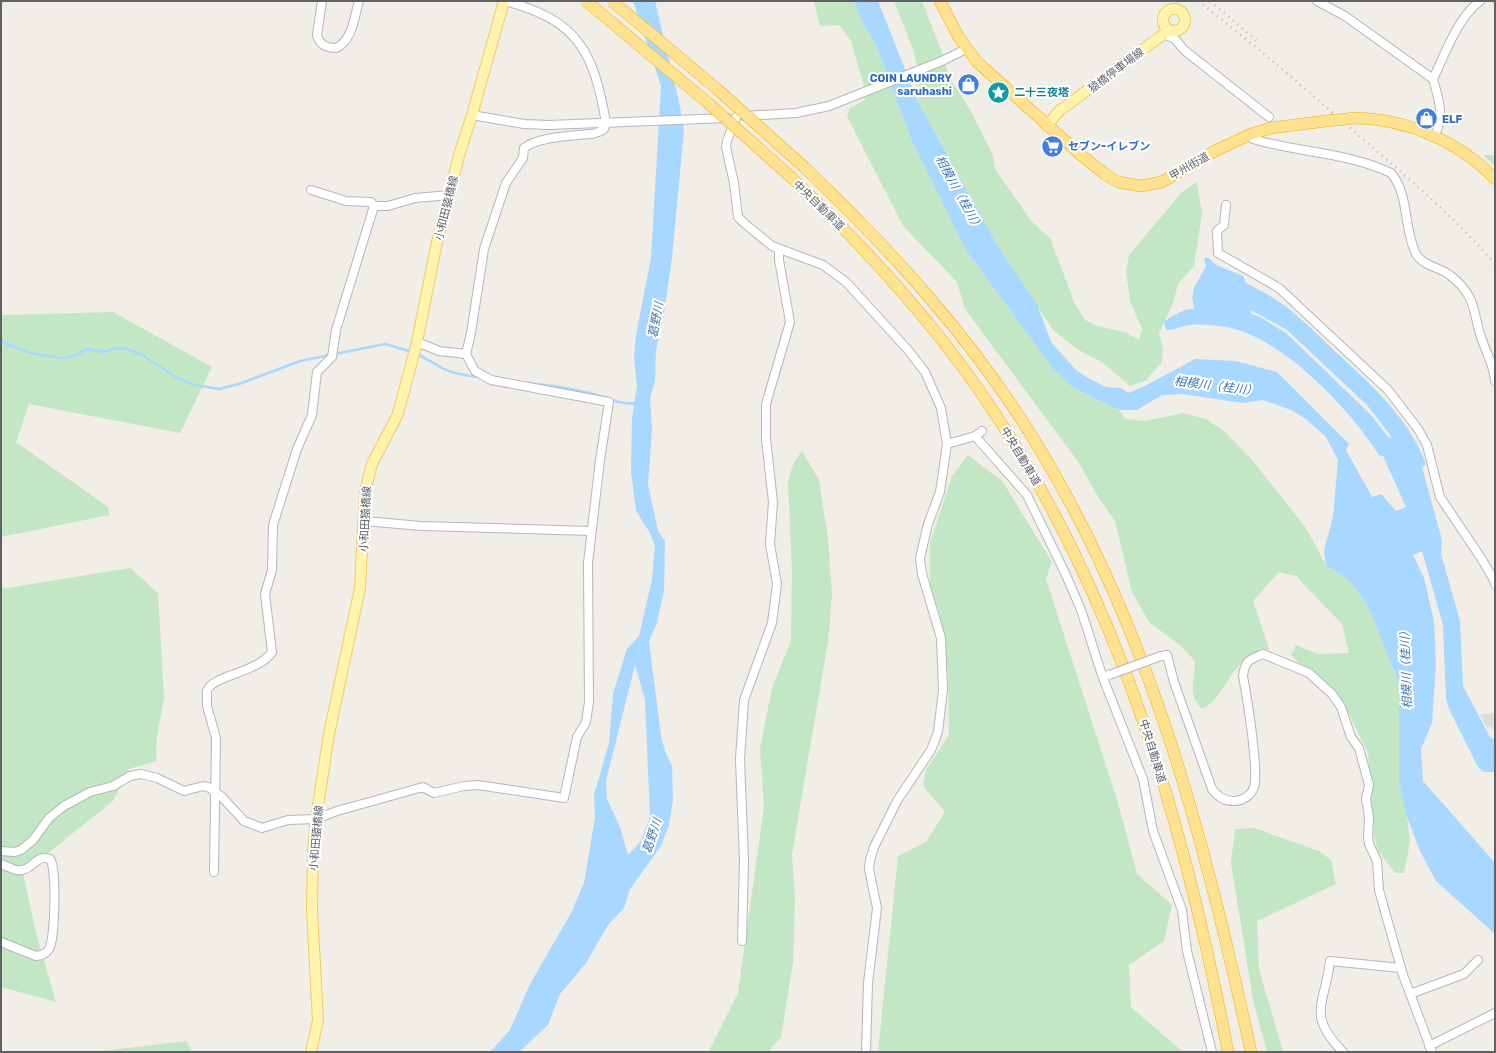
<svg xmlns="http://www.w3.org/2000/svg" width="1496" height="1053" font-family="Rubik,'Noto Sans JP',sans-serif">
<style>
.industrial{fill:#dfddd9}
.green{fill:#c3e7c4}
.water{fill:#a8d7ff;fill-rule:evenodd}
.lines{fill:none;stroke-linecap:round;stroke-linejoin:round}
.stream{stroke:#a8d7ff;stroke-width:2.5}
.minor-casing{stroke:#b4b7bb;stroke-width:10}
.major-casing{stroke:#f2cb5e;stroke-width:12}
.highway-casing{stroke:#f7ae00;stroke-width:12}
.minor{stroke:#fff;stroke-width:8}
.major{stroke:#fff3ad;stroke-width:10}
.highway{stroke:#fde391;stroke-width:11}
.rail{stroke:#b5b6b7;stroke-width:2.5;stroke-dasharray:1 5;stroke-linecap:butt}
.minor-bridge-casing{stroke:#b4b7bb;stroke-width:10;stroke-linecap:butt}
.highway-bridge-casing{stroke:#f7ae00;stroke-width:12;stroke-linecap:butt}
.minor-bridge{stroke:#fff;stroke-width:8}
.highway-bridge{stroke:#fde391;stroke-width:11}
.labels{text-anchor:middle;stroke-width:4;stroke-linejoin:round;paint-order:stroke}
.street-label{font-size:11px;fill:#5e6267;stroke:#fff}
.shop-label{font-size:11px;font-weight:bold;fill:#366cbe;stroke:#fff;text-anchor:start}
.culture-label{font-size:11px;font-weight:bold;fill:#0d838f;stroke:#fff;text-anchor:start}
.water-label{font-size:12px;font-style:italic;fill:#4278b3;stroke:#fff}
</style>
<rect width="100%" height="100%" fill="#f0eee7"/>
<path class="industrial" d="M1495,713V732L1490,726L1487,728L1480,714Z"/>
<g class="green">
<path d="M814,1H854L863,23L876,45L911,139L965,249L1054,370L1072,387L1119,410L1125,419L1145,421L1183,413L1206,419L1225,432L1253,461L1306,528L1326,565L1349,580L1369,608L1399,683V783L1407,817L1410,842L1404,873H1395L1378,851L1374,836L1368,753L1347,710L1331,688L1305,669L1291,655L1296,645L1318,654L1349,653L1342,624L1296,576L1279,572L1253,601L1269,649C1262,652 1252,654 1246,659C1228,672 1222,700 1202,709C1186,693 1196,680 1195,661L1181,646L1149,622L1132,592L1115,521L1097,495L1079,463L965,309L957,282L903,226L847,116L850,108L865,100L863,82L851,41L839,25L820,26Z"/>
<path d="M894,1H922L940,47L949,77L972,113L993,155L995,169L1032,222L1050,238L1075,304L1085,320L1097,326L1124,332L1139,340L1142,329L1130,301L1126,272L1129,255L1182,192L1197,182L1202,213L1194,266L1178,284L1173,303L1159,333L1163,349L1162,362L1145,381L1130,386L1103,363L1077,349L1053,330L999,248L918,102L919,80L915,55Z"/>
<path d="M1483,155H1495V166Z"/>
<path d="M113,312L212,367L180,433L29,404L16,442L108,507L109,515L1,537V315Z"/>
<path d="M802,451L819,480L828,538L832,596L828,641L792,855L795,899L793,962L781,1037L768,1052H710V1049L738,993L764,807L760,748L772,688L791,641L792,571L788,481L794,462Z"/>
<path d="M968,455L1003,482L1052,562L1046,579L1119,806L1137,874L1172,905L1164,941L1129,965L1131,1007L1183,1052H878L898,856L926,842L945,812L923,786L926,770L949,735L948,673L940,616L930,584V543L952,476Z"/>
<path d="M130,568L158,593L164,698L157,737L156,761L129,769L113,801L23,873L36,933L56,1002L1,987V589Z"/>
<path d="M1254,828L1319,851L1331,860L1336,884L1257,921L1259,969L1283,1052H1267L1253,1000L1231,863L1235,829Z"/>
<path d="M186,1041L193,1052H94Z"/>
</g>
<g class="water">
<path d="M633,1H655L679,102L684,130L672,257L663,321L656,350L655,381L650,398L652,429L648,484L658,531L665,541L664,591L657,623L649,641L661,736L665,751L672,766L673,800L669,825L661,846L630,889L624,908L608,925L586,963L560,994L548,1025L519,1052H490L510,1030L529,986L571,913L584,883L595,817L594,795L609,743L613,694L627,649L639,636L652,579L655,546L650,533L636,511L631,472L632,419L637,385L634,358L636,335L651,258L661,86ZM635,665L645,700L650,817L641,841L628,855L620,827L607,799L606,781Z"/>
<path d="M854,1H878L918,102L999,248L1037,304L1051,342L1076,370L1088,378L1106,387L1121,388L1128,393L1143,387L1195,359L1235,361L1277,372L1349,444L1346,450L1372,497L1381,494L1396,511L1406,507L1383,456L1379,455C1350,409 1281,336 1226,327C1214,325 1202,324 1190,325C1182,326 1174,330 1166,330L1164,322C1174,315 1182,309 1194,309L1192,296L1193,295L1194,288L1206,266L1204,259L1207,257L1216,265L1243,276L1246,283C1260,290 1273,297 1285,306C1305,321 1322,339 1340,356C1372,385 1412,422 1426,465L1422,467L1423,471L1442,540L1441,554L1460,621L1463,686L1490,737L1495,740V772H1484L1478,767L1449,709L1446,698L1443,625L1422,551L1413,555L1424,578L1434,621L1436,664L1434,694L1432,723L1421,749L1423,781L1495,863V934L1436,881L1420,851L1407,817L1399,783V683L1369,608L1349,580L1326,565L1324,550L1333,517L1338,460L1326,437L1306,419L1291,410L1263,400L1243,403L1182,394L1162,395L1137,410H1119L1072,387L1054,370L965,249L911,139L876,45L863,23ZM1251,310L1287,330L1367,405L1391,436L1389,438L1370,414L1286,333L1260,317L1251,314Z"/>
</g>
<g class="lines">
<g class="stream">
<path d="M1,341L18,349L35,354L62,358H68L88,349L103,352L118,348L127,349L142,355L176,377L191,384L219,389L239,384L300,361L385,344L412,352"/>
<path d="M416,354C426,358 435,364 444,369C455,375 467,375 478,377"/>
<path d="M529,383C548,385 567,388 585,392C603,395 619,406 637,403"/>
</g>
<defs>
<g id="minor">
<path d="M322,1L317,35C319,44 326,48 336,48C353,40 354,17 359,1"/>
<path d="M1317,1L1345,16L1433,79C1439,101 1445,115 1434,137"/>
<path d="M1164,34L1175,39L1184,50L1269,117"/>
<path d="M1433,79C1445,54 1458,17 1480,1"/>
<path d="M472,115L524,124L549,125L727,118"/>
<path d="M744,116L796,113L829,106L942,61L966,49"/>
<path d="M736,117L727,141L726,147L734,183L738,217L744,223L772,246L823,265L846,282L908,350L925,372L941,408L947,444L940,492L928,524L920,558L922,574L941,638L943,690L938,732L931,750L897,801L874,847L870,860L869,869L877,908L868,983L866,1052"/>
<path d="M1251,134L1253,139C1295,152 1351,153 1391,173C1410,196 1403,228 1416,254C1424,267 1441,267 1451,276C1478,298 1472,312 1482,340C1487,354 1494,366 1495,381"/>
<path d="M311,190L346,201L371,202L374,206"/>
<path d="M1226,205L1224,225L1217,231L1218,253L1279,288L1388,390L1418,429L1427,445L1440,497L1481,558L1494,580L1495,584"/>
<path d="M417,342L439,351L466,354"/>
<path d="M975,436L1027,495L1066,575L1081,610L1103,678L1143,779L1153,831L1182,910L1187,951L1212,1052"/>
<path d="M947,444L975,436L982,431"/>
<path d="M365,521L421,526L591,531"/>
<path d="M1161,656L1167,655L1174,682L1212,789C1218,797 1225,802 1235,801C1243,801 1252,794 1254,787C1259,771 1247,697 1243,676C1245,660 1249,660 1263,654L1309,673L1332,694L1341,707L1351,737L1359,748L1369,785L1366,799L1369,817L1368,837L1369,844L1377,861L1379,890L1382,901L1403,975L1432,1052"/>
<path d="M1,851L15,852L21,850L33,840L49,818L64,806L90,792L113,786L130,776L141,774L157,778L184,791L203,786L208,787L221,796L244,821L262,828L288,820L316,819L337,811L423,787L434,793L464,786L478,785L564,798L577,737L586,722L589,702L588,563L600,460L609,402L491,380L475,371L466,354L471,333L484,249L506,183L523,158L524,148C537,138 561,137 578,135C588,134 596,135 604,129L606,123C594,52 578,20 505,1"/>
<path d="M1,864C7,866 16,872 22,870C34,868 37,854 50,859C57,867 55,940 49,949C46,953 41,956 36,956L1,942"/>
<path d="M214,872L216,738L207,706V691C212,675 258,673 272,652L265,594L272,570L273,525L297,449L312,415L317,372L332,357L336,330L374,206H388L415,198L450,195"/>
<path d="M742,941L744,861L740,759L744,700L772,623L777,584L770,544L773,502L766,439V404L790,322L779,260V250"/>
<path d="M1410,994L1464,974L1478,960"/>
<path d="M1429,1046L1495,1013"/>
<path d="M1343,1052C1306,1014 1325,1005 1330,961L1401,968"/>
</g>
<g id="major">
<circle cx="1174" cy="20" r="11"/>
<path d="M1047,126L1059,111L1164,34L1167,29"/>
<path d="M311,1052L318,1020L312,910L313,851L316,819L329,734L360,588L365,491L372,464L397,416L402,399L417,342L437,242L460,152L472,115L504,1"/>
</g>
<g id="highway">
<path d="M940,1L958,36L977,62L1081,155L1105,174L1118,182L1141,186L1162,182L1215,151L1251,134L1271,128L1326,121"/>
<path d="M1356,118C1407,119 1460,142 1495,179"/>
<path d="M804,167C890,249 970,336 1033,438C1149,625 1205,839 1251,1052"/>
<path d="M792,178C844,227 893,279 938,335C1103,542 1179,796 1228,1052"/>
</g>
</defs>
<use href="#minor" class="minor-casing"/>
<use href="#major" class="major-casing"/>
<use href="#highway" class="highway-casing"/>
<use href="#minor" class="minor"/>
<use href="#major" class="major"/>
<use href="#highway" class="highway"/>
<g class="rail">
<path d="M1198,1C1253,43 1304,88 1356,133C1404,175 1453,215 1495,264"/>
<path d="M1210,1L1258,42"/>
</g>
<defs>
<path id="minor-bridge" d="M1109,675L1161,656"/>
<g id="highway-bridge">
<path d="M586,1L708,103L792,178"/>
<path d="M612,1L717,89L804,167"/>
<path d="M1326,121L1356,118"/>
</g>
</defs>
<use href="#minor-bridge" class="minor-bridge-casing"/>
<use href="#highway-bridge" class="highway-bridge-casing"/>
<use href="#minor-bridge" class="minor-bridge"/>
<use href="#highway-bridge" class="highway-bridge"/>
</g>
<defs>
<symbol id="shop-disc" viewBox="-11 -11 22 22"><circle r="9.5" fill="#3f7fe0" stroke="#fff"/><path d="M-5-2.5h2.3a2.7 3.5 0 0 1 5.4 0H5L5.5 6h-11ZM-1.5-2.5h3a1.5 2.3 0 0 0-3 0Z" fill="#fff"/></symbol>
<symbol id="sight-disc" viewBox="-11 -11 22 22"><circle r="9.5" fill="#0f9aa8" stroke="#fff"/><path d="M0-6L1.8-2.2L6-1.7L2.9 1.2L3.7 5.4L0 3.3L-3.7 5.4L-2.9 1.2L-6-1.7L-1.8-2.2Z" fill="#fff"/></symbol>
<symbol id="supermarket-disc" viewBox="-11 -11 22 22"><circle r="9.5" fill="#3f7fe0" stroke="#fff"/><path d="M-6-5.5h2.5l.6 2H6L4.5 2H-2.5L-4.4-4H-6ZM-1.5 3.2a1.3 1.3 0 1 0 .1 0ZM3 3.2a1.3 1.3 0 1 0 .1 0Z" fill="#fff"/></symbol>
</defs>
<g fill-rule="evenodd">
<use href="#shop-disc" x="956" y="72" width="25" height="25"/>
<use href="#sight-disc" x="986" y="80" width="25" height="25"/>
<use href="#shop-disc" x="1414" y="106" width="25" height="25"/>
<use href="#supermarket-disc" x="1040" y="134" width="25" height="25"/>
</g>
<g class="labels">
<g class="street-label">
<text transform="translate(1116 70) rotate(-37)" y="4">猿橋停車場線</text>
<text transform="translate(1189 166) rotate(-30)" y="4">甲州街道</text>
<text transform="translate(819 205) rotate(44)" y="4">中央自動車道</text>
<text transform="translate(446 208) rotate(-76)" y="4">小和田猿橋線</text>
<text transform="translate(1021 456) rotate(59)" y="4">中央自動車道</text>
<text transform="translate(365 519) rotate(-87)" y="4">小和田猿橋線</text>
<text transform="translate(1153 751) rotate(73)" y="4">中央自動車道</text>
<text transform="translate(316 838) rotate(-85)" y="4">小和田猿橋線</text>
</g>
<g class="shop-label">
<text x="952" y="82" text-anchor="end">COIN LAUNDRY<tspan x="952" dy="13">saruhashi</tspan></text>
<text x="1442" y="123">ELF</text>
<text x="1068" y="150">セブン-イレブン</text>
</g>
<g class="culture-label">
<text x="1014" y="96">二十三夜塔</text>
</g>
<g class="water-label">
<text transform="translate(959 193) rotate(61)" y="4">相模川（桂川）</text>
<text transform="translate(656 320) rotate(-80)" y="4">葛野川</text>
<text transform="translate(1216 386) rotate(7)" y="4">相模川（桂川）</text>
<text transform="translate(1406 667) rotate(-92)" y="4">相模川（桂川）</text>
<text transform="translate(652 836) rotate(-72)" y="4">葛野川</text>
</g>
</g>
<rect width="1496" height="1053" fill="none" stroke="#5e6267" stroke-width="4"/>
</svg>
